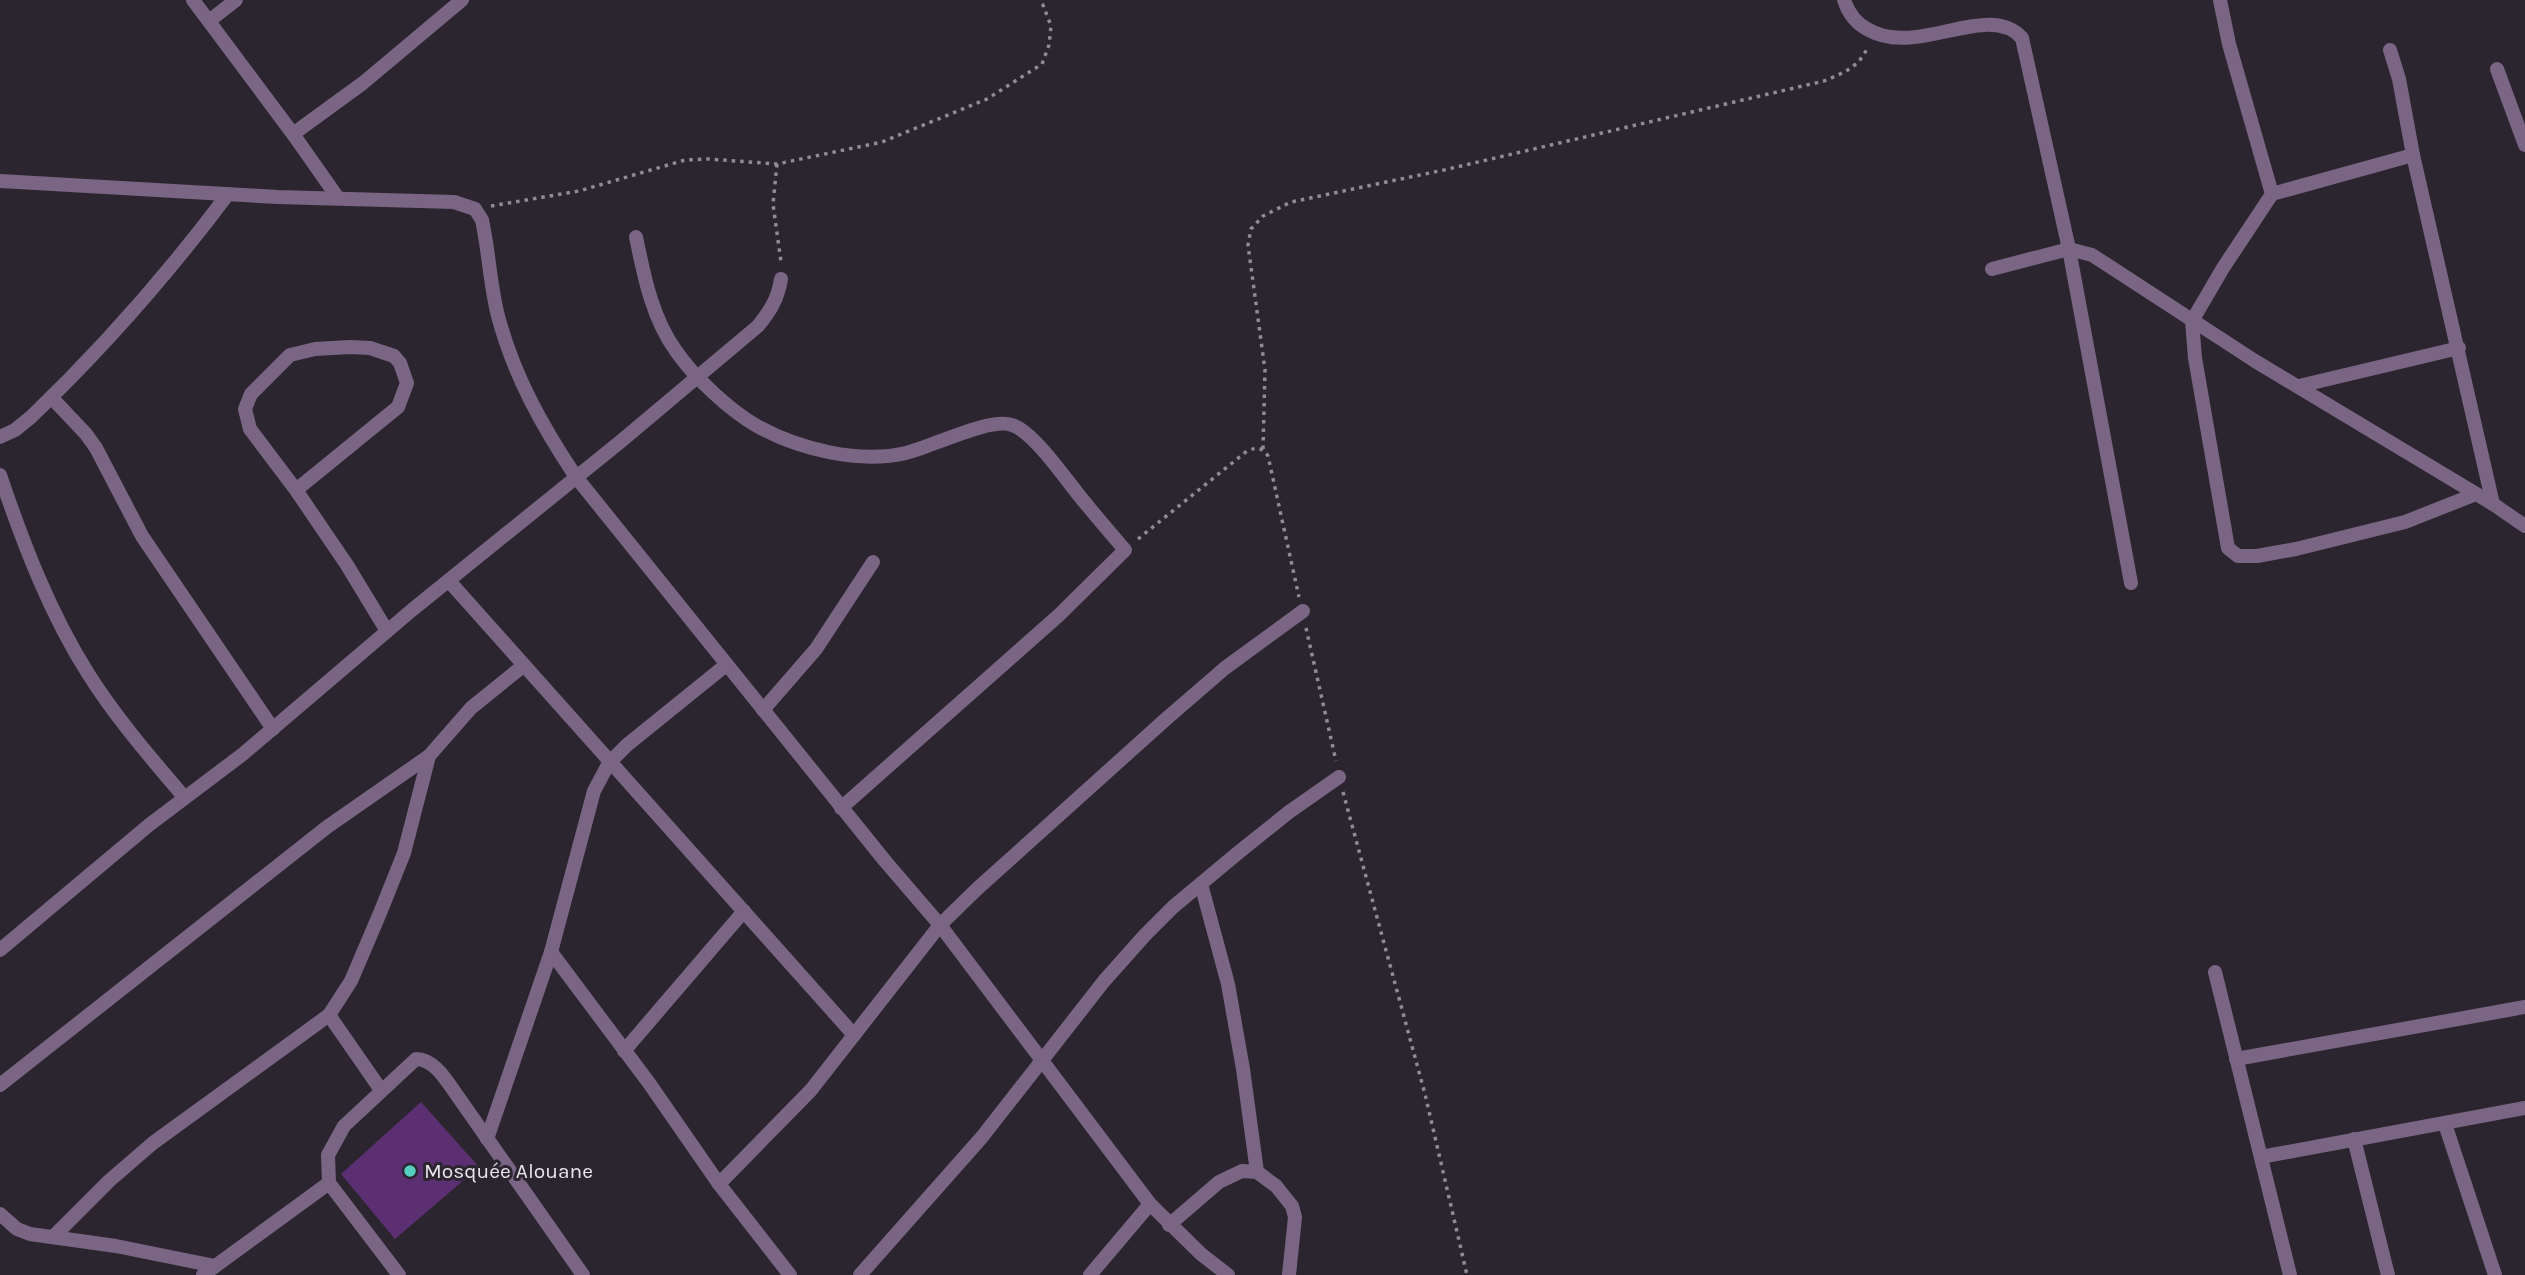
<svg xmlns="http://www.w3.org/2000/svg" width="2525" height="1275" font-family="Karla,sans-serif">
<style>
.building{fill:#5c2f72}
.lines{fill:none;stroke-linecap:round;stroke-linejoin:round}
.path{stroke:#918b94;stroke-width:3.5;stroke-dasharray:3.5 5;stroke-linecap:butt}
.street{stroke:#7a6684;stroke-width:14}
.poi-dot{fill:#57cec2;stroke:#2b252f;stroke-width:2.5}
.labels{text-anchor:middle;stroke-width:6;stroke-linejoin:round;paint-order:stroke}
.poi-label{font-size:21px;fill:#eae5ec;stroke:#2b252f;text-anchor:start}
</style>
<rect width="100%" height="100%" fill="#2b252f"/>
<path class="building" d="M421,1102L479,1167L395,1239L341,1174Z"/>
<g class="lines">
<g class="path">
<path d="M777,164L773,204L781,262"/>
<path d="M491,206L579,191L685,160L709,159L777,164L882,142L987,99L1042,64L1049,45L1051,26L1043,5L1039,0"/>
<path d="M1263,449L1265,370L1248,245L1251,229L1263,216L1291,202L1444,170L1824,81C1843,73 1860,67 1868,46"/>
<path d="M1138,539L1247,451C1257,447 1262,447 1268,456L1299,597"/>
<path d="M1306,628L1336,761"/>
<path d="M1343,792L1425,1094L1467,1275"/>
</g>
<g class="street">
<path d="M193,0L293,134L338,198"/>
<path d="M1844,0C1848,12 1856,23 1867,29C1916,59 1988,0 2022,38L2069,249L2131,583"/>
<path d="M2220,0L2229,44L2272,194L2223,268L2192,321L2195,358L2228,548L2238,556H2257L2296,549L2405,522L2476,494"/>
<path d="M209,21L236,0"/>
<path d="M2390,50L2399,79L2413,155L2493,504"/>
<path d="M2497,69L2525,145"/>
<path d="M293,134L363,83L462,0"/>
<path d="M0,181L278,197L454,202L475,209L482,220C489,252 490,285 498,316C514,376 542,426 576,477L885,861L940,925L1150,1204L1201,1254L1228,1275"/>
<path d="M2272,194L2413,155"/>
<path d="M636,237C644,276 652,318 676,351C694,377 729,410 757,426C798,449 859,464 906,453C931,447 990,417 1012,425C1035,432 1070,486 1087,505C1099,520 1112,535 1125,550L1058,616L841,808"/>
<path d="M1992,269L2069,249L2092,255L2255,361L2493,504L2525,526"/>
<path d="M2299,386L2459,348"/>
<path d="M52,398L86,434L96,448L142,536L273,729"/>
<path d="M0,437L15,430L31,417C103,348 168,274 228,194"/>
<path d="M0,475C23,543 50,614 89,675C117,719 151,758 184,797"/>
<path d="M296,490L398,407L407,383L400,363L394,356L370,348L350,347L315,349L290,355L251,394L245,409L250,429L296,490L347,565L387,631"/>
<path d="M449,581L854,1035"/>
<path d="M763,710L816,649L873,562"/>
<path d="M1201,884L1228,984L1243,1069L1257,1172"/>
<path d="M0,950L149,825L243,754L412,610L620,442L758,326C770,311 778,299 781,279"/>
<path d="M551,952L649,1083L719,1184L790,1275"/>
<path d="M2215,972L2290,1275"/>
<path d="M329,1015L381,1090"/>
<path d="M624,1051L744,911"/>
<path d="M2236,1059L2525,1007"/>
<path d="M0,1085L327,827L429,756"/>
<path d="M2445,1124L2495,1275"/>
<path d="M487,1139L551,952L594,791L609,763L627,745L726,665"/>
<path d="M2354,1139L2388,1275"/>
<path d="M2261,1157L2525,1108"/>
<path d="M719,1184L811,1090L940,925L978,888L1166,719L1225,668L1303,611"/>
<path d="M0,1214L17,1229L30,1234L116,1246L215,1266"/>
<path d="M1169,1225L1219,1182L1242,1171L1257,1172L1276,1186L1292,1206L1295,1217L1289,1275"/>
<path d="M53,1237L109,1181L153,1143L329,1015L351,981L380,913L404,853L429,756L471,708L523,666"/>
<path d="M203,1275L329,1183"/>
<path d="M399,1275L329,1183L328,1155L344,1126L416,1059C433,1059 445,1078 454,1091L583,1275"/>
<path d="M860,1275L982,1137L1104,981L1145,935L1173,907L1239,852L1289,812L1339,777"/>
<path d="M1090,1275L1150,1204"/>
</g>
</g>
<circle class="poi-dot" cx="410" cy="1171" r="7"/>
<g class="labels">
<g class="poi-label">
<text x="424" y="1178">Mosquée Alouane</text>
</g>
</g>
</svg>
